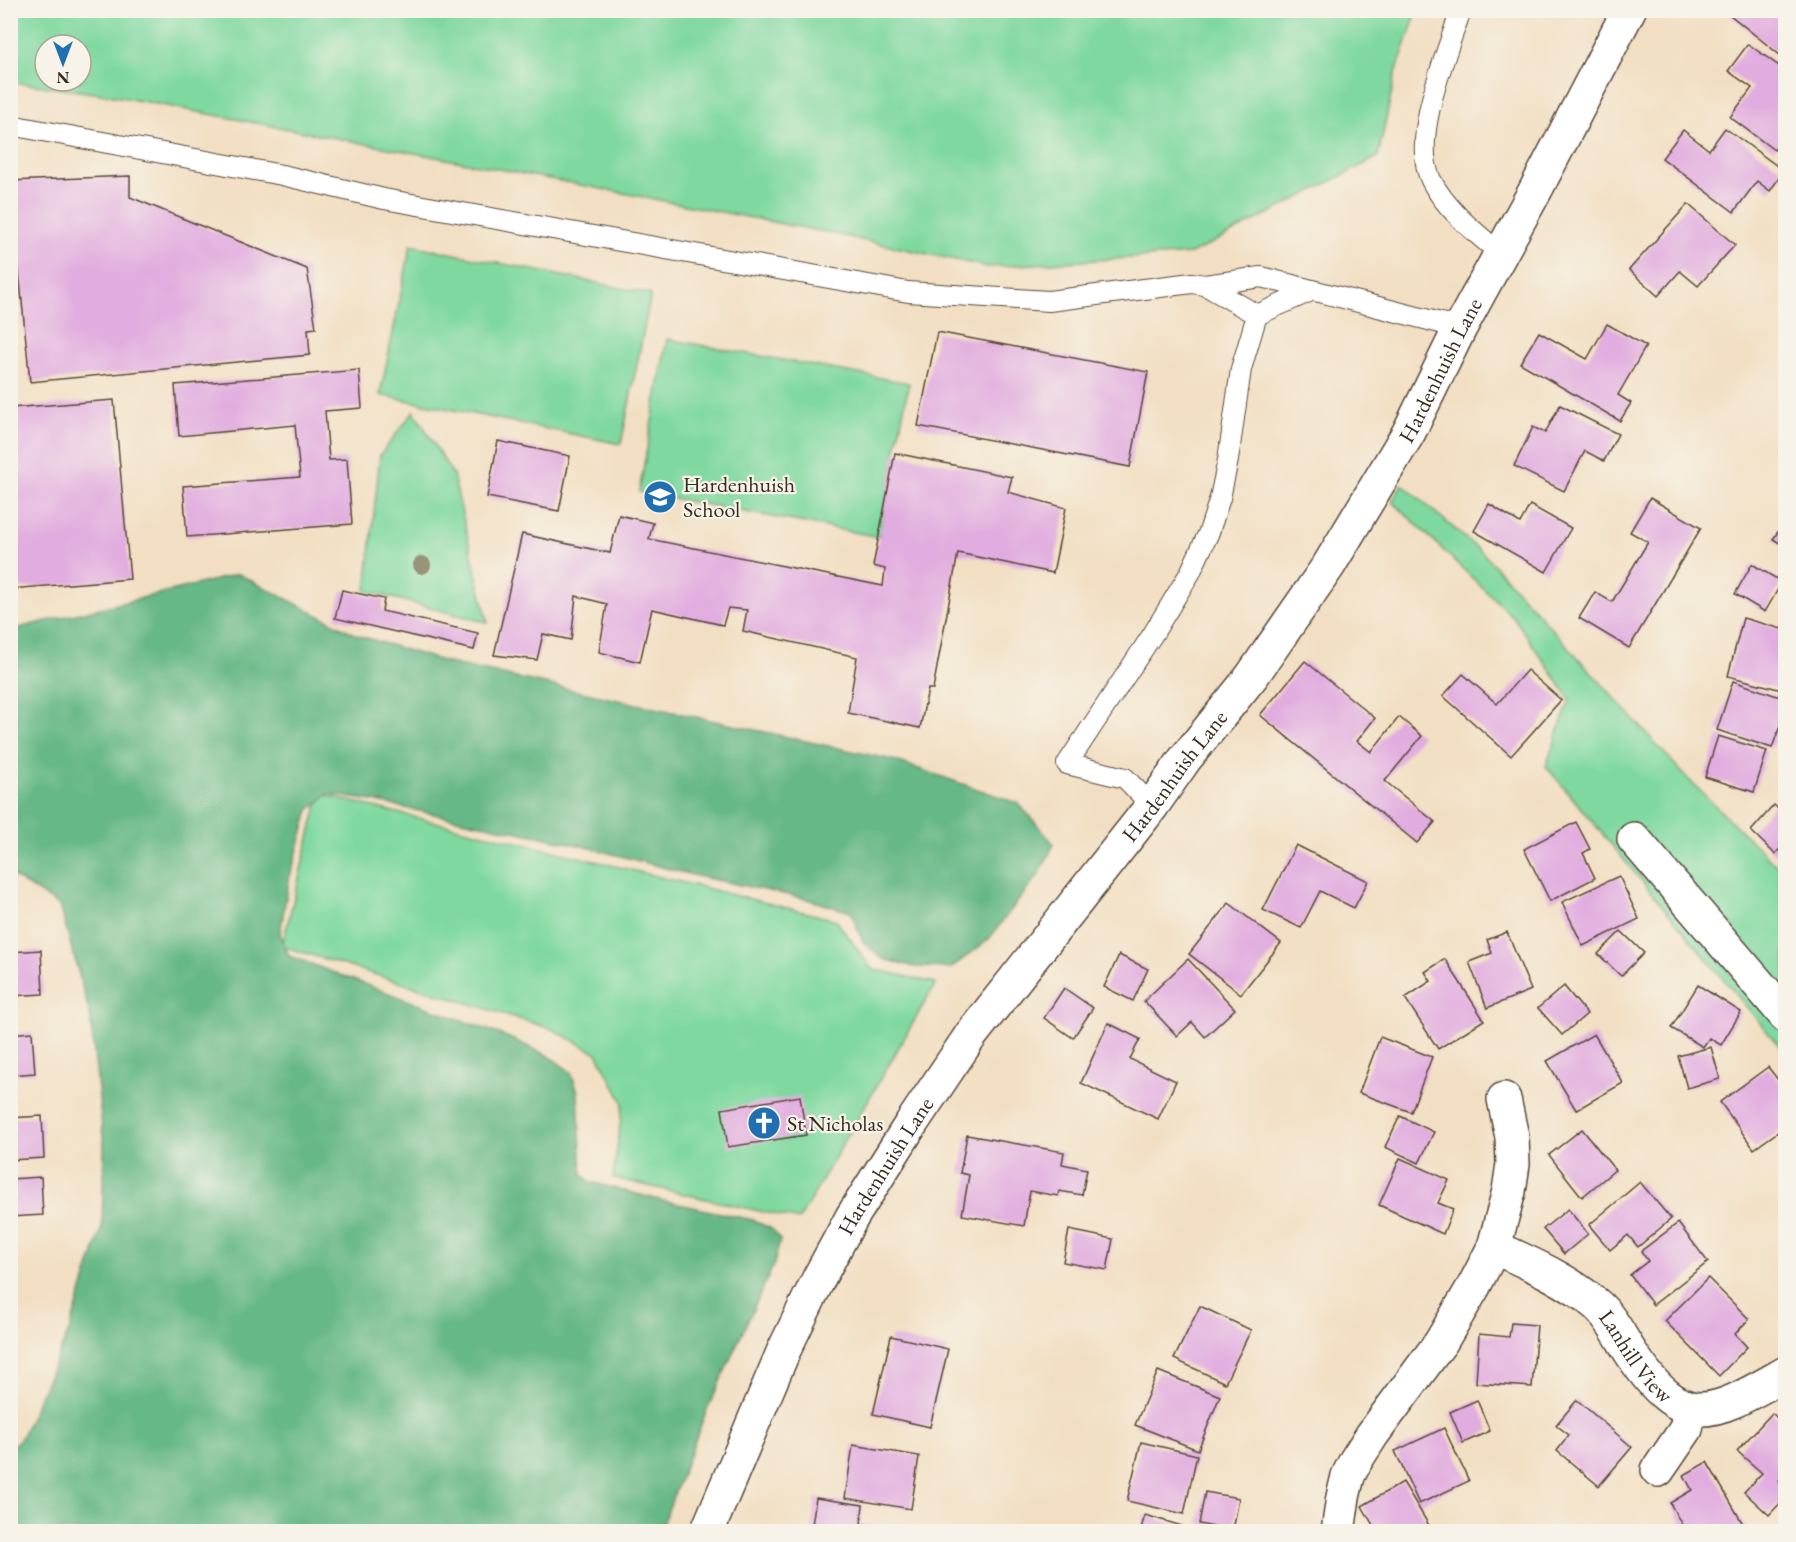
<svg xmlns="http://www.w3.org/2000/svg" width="1796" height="1542" font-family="'EB Garamond',serif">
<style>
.green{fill:#7ed89f;stroke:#5c815e;stroke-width:1.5;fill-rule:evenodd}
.forest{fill:#66b886;stroke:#507152;stroke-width:1.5}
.building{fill:#e1acdf}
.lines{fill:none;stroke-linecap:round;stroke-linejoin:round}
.lane-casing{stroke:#564537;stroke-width:22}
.street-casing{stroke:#564537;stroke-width:36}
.secondary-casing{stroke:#564537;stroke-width:36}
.lane{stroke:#fff;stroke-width:20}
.street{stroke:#fff;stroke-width:33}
.secondary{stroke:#fff;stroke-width:33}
.tree{fill:#97947a}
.labels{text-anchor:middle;stroke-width:4.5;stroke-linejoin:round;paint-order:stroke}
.street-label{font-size:22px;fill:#3b2a1e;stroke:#f7f3e8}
.poi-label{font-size:22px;fill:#3b2a1e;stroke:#f7f3e8;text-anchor:start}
</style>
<rect width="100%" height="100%" fill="#f7f3e8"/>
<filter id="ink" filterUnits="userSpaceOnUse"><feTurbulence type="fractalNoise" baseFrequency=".0167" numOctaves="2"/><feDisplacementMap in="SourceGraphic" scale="12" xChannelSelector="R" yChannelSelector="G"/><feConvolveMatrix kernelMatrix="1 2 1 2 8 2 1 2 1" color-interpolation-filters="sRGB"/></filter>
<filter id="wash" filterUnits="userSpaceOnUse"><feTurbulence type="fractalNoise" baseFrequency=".008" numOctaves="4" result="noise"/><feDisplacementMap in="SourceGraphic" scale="24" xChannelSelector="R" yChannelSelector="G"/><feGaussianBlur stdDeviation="1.35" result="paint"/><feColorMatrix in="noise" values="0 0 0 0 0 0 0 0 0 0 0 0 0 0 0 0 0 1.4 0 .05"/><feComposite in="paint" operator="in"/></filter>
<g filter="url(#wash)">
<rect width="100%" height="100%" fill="#f2dfc3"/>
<g class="green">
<path d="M11,10H1417V11L1395,76L1378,157L1191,254L988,267L830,233L472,164L109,95L11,82ZM45,45H81V81H45Z"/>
<path d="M411,245L651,294L621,444L380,395Z"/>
<path d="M667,339L909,383L879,537L639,492Z"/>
<path d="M414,411L453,475L488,623L366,591L380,455Z"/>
<path d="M1402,484L1484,554L1688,779L1785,874V1053L1546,766L1570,699L1514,618L1392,501Z"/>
<path d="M320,794L836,920L872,969L936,983L799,1220L613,1178L623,1103L597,1053L552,1029L282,946Z"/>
</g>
<path class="forest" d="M238,574L357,635L449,663L893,760L1018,803L1054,844L1039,874L988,940L951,968L915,967L883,959L863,942L851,912L803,898L692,875L579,845L373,801L328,794L309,810L289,880L280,933L289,956L507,1037L549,1056L571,1072L578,1092L582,1174L590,1182L660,1200L753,1220L772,1229L780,1240L774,1264L706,1412L660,1531H11V1447L21,1438L70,1329L102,1227L104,1146L90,1015L60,906L11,875V630C86,611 162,594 238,574Z"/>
<g id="blocks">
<g class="building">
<path d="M1732,10H1786V60L1729,14Z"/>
<path d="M1748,44L1786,71V134L1774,150L1730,117L1752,88L1728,71Z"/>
<path d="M1725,128L1784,171L1770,191L1757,181L1734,212L1662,158L1683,130L1709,150Z"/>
<path d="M130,176V197L307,269L316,328L308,329L310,355L30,382L10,181Z"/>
<path d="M1688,204L1735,245L1698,286L1680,271L1658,296L1629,270Z"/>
<path d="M1607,324L1646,346L1618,395L1631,403L1620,421L1520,363L1539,332L1587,359Z"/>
<path d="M937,332L1148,372L1130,467L918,426Z"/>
<path d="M359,370L362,408L325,411L329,460L347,459L352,524L187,537L183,486L300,477L295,425L179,436L175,385Z"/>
<path d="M114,400L130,579L10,589V408Z"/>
<path d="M1560,405L1618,434L1604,461L1585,451L1564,491L1514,466L1533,427L1545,433Z"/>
<path d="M498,441L570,456L559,511L487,497Z"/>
<path d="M895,453L1012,477L1008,492L1066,508L1053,573L958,553L933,689H928L920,728L848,713L857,657L743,631L747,610L728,608L723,625L652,609L640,662L599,652L607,604L576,596L571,640L543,634L537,660L494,655L522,534L610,553L619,515L653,523L649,539L883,586L885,569L873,566Z"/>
<path d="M1650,498L1701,528L1629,648L1579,618L1595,592L1612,602L1648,542L1630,532Z"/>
<path d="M1489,504L1520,523L1530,505L1571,528L1546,572L1474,531Z"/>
<path d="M1786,520V547L1773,539Z"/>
<path d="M1752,564L1782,582L1765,612L1735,594Z"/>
<path d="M342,590L384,599L382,611L478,633L474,650L335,618Z"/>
<path d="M1743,618L1786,630V691L1728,676Z"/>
<path d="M1305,661L1375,718L1357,741L1371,752L1399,717L1422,736L1385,781L1435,822L1417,843L1260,715Z"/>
<path d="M1527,670L1561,700L1511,756L1443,696L1463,674L1497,704Z"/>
<path d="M1733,681L1786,699V709L1772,748L1717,730Z"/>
<path d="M1718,736L1767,751L1754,792L1705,777Z"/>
<path d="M1774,805L1786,816V843L1775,854L1751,831Z"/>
<path d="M1576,822L1590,849L1583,853L1595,878L1550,901L1524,849Z"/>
<path d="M1296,845L1368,881L1354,908L1320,891L1301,928L1263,910Z"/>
<path d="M1619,876L1639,919L1583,946L1562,902Z"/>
<path d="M1229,903L1281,943L1241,994L1189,954Z"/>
<path d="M1621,931L1644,953L1621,976L1598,954Z"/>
<path d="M1507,932L1531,990L1487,1008L1469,962L1492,953L1487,940Z"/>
<path d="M41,950L43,994L10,996V952Z"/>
<path d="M1119,955L1148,969L1133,1001L1104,987Z"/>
<path d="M1188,959L1235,1009L1205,1037L1192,1022L1177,1036L1144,1001Z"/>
<path d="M1445,959L1484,1020L1438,1049L1405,998L1431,981L1425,972Z"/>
<path d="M1698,985L1741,1012L1721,1045L1709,1038L1703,1047L1671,1028Z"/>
<path d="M1564,986L1587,1014L1562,1035L1538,1008Z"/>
<path d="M1064,988L1093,1008L1073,1038L1044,1018Z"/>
<path d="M1108,1023L1140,1039L1130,1059L1176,1081L1158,1119L1081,1083Z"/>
<path d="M32,1032L35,1073L10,1075V1034Z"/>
<path d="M1594,1034L1623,1083L1576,1110L1547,1061Z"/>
<path d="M1380,1037L1432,1057L1411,1112L1359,1093Z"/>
<path d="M1711,1047L1720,1079L1687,1088L1678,1056Z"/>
<path d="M1768,1067L1786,1090V1126L1754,1149L1720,1102Z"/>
<path d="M800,1096L806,1135L728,1147L722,1109Z"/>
<path d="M42,1116L44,1158L10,1160V1118Z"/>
<path d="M1400,1116L1434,1132L1419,1163L1385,1147Z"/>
<path d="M1582,1129L1615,1170L1582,1197L1549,1155Z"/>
<path d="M967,1135L1064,1152L1062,1164L1087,1169L1082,1195L1059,1191L1058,1196L1030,1191L1024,1226L962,1215L969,1175L960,1173Z"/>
<path d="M1400,1158L1449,1180L1438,1203L1453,1209L1443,1234L1379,1205Z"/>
<path d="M41,1177L43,1215L10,1217V1179Z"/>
<path d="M1640,1182L1671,1219L1638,1247L1628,1235L1610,1250L1589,1225Z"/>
<path d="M1568,1209L1588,1234L1564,1254L1543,1229Z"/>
<path d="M1678,1223L1708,1262L1653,1305L1630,1275L1648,1261L1641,1251Z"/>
<path d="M1069,1230L1113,1239L1107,1270L1063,1262Z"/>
<path d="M1708,1278L1749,1319L1735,1334L1747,1347L1719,1376L1665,1321Z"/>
<path d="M1200,1306L1251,1330L1225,1383L1174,1359Z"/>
<path d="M1511,1323L1537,1325L1532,1387L1476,1383L1479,1334L1509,1337Z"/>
<path d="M891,1336L948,1349L930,1427L873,1414Z"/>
<path d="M1158,1371L1220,1396L1198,1450L1135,1425Z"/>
<path d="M1477,1400L1490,1431L1463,1443L1450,1412Z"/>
<path d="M1577,1400L1632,1447L1599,1486L1557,1451L1569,1435L1556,1425Z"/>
<path d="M1772,1413L1786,1426V1473L1778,1481L1786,1488V1497L1769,1515L1744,1492L1762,1473L1737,1451Z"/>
<path d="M1444,1428L1469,1481L1419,1504L1395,1451Z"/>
<path d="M1141,1442L1197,1455L1184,1514L1127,1501Z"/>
<path d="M853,1445L919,1456L911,1509L845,1498Z"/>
<path d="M1707,1462L1746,1529L1741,1532H1686L1670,1503L1692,1490L1684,1475Z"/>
<path d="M1403,1482L1433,1532H1377L1362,1506Z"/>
<path d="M1205,1492L1239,1498L1233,1531L1199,1524Z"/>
<path d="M816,1498L863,1505L861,1524L884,1527L883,1532H811Z"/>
<path d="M1145,1515L1199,1531V1532H1140Z"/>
</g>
</g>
</g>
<g filter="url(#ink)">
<use href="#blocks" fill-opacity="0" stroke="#564537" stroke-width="1.5"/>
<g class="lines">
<defs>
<g id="lane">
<path d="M1461,10C1447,53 1410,138 1431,180C1446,210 1476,233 1501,254"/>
<path d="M10,125L282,175L384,199L908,292L1049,301L1192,283L1205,285L1261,277L1460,328"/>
<path d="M1257,315L1313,290"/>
<path d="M1152,806L1125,778L1067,764L1153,634L1190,573L1209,532L1220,498L1228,460L1241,369L1257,315L1205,285"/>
</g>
<g id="street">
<path d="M1634,839L1786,1016"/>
<path id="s1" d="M1494,1247C1529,1263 1567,1279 1597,1305C1611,1317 1621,1338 1631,1353C1685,1435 1713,1414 1786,1373"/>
<path d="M1658,1470L1686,1429L1690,1409"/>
<path d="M1338,1532L1343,1497L1348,1476L1356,1460L1372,1435L1441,1342L1474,1286L1494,1247L1509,1191L1513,1164L1512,1137L1504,1099"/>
</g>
<g id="secondary">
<path id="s2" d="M707,1532L784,1350L820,1276L852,1217L911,1124L971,1035L1152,806L1185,759L1252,676L1329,565L1409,432L1460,328L1535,191L1629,10"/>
</g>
</defs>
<use href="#lane" class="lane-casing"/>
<use href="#street" class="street-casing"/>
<use href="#secondary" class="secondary-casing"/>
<use href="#lane" class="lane"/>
<use href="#street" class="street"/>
<use href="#secondary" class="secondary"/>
</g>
<circle class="tree" cx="422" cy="565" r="9"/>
</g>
<defs>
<symbol id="school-disc" viewBox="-11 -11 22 22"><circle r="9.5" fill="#1f6fb2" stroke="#f7f3e8"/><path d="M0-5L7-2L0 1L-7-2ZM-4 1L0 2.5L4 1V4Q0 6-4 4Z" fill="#fff"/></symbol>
<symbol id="church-disc" viewBox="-11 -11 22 22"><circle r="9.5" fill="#1f6fb2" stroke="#f7f3e8"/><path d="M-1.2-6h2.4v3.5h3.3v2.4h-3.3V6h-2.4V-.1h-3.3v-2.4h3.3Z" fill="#fff"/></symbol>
</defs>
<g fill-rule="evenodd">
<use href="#school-disc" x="641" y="478" width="38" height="38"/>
<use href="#church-disc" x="745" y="1104" width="38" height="38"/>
</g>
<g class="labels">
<g class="street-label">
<text dy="8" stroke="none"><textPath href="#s2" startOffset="1380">Hardenhuish Lane</textPath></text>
<text dy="8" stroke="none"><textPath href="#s2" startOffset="894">Hardenhuish Lane</textPath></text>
<text dy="8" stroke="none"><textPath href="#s2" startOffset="408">Hardenhuish Lane</textPath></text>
<text dy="8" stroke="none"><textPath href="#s1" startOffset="183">Lanhill View</textPath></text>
</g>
<g class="poi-label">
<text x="683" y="492">Hardenhuish<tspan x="683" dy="25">School</tspan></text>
<text x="787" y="1131">St Nicholas</text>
</g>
</g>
<rect width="1796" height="1542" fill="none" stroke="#f7f3e8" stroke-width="36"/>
<g transform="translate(63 63) rotate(180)"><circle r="28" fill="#f7f3e8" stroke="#aca397" stroke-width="1.5"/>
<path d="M0-4.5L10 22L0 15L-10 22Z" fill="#1f6fb2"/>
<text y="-9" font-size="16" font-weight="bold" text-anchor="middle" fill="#3b2a1e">N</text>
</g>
</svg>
